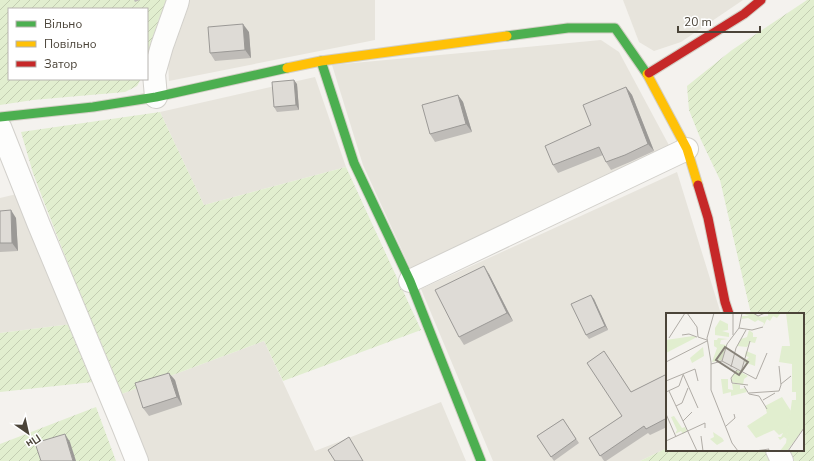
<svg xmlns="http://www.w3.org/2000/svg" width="814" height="461" font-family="'Nunito Sans',sans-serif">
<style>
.residential{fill:#e7e4dc}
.garden{fill:url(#garden-furrows)}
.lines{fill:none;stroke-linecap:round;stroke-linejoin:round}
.street-casing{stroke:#d2d0cb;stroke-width:24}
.fast-casing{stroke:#d3cfc5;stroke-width:11}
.slow-casing{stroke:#d3cfc5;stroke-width:11}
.jam-casing{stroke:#d3cfc5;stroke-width:11}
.street{stroke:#fdfdfc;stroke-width:22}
.fast{stroke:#4caf50;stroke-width:9}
.slow{stroke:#ffc107;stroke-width:9}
.jam{stroke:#c62828;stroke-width:9}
.wall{fill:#bfbcb8}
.shaded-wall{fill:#9b9996}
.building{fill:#dedbd6;stroke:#9b9996}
.inset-road{fill:none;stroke:#b0aca6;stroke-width:1}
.view{fill:#868178;fill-opacity:0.15;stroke:#868178;stroke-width:2}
.inset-edge{fill:none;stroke:#4b4439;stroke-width:2}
</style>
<defs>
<pattern id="garden-furrows" width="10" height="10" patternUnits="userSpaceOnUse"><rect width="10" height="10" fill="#e1eecf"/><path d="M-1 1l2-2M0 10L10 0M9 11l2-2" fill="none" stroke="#c3cdb2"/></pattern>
</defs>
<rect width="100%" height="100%" fill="#f4f2ee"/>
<g class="residential">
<path d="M185,0H375V40L169,81L168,62Z"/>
<path d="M623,0H743L681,42L654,51L639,42Z"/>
<path d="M601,40L619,52L671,149L412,272L363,165L332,65Z"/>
<path d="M315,77L346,167L204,205L160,112Z"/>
<path d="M677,172L721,314H667V448L640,461H493L421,289Z"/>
<path d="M21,193L72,324L0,333V198Z"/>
<path d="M264,341L315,451L441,402L466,461H145L119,395Z"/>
</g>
<g class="garden">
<path d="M0,0H167L147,65V9H9V79H141L137,86L125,92L33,100L0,105Z"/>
<path d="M807,0H814V461H794L790,450H803V314H751L720,180L701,140L689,110L687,86L732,50Z"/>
<path d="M160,112L204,205L346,167L421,330L283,381L264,341L119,395L44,202L33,173L21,132Z"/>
<path d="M72,324L93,382L0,392V333Z"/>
<path d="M96,407L116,461H0V444Z"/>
<path d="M667,448V450H766L770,461H640Z"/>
</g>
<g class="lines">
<defs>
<g id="street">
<path d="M156,97L154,74L162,46L177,4L178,0"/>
<path d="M0,127L39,225L123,426L137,461"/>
<path d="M410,281L687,149"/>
<path d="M777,450L782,461"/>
</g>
<g id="fast">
<path d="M507,36L568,28H615L647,74"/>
<path d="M321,61L354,163L410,281L481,461"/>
<path d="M0,117L93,107L156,97L287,68"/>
</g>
<g id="slow">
<path d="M287,68L321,61L507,36"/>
<path d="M649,73L647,74L687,149L698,185"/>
</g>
<g id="jam">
<path d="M649,73L744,14L761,0"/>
<path d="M698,185L708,218L725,302L729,314"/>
</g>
</defs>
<use href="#street" class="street-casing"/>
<use href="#fast" class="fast-casing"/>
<use href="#slow" class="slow-casing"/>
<use href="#jam" class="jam-casing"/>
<use href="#street" class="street"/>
<use href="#fast" class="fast"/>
<use href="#slow" class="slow"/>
<use href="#jam" class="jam"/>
</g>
<g class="wall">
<path d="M134,0H140L135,2Z"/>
<path d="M249,32L251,58L215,61L210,53Z"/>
<path d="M297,84L299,110L277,112L274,107Z"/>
<path d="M626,87L632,95L654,151L630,162L611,170L606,162L603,155L558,173L553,165Z"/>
<path d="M458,95L463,102L472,132L435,142L430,134Z"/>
<path d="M0,211L16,218L18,251L0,252Z"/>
<path d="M489,274L513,321L464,345L459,337Z"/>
<path d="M594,299L608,330L589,339L586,335Z"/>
<path d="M604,351L631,392L667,374V427L650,435L648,433L606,461H604L589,438L622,416Z"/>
<path d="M175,380L182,405L149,416L143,408Z"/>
<path d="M563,419L579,443L554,461L537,436Z"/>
</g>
<g class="shaded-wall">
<path d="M243,24L249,32L251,58L245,50Z"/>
<path d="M294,80L297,84L299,110L296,105Z"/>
<path d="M626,87L632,95L654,151L648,144Z"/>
<path d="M458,95L463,102L472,132L466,124Z"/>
<path d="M11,210L16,218L18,251L12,243Z"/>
<path d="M484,266L489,274L513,321L507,313Z"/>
<path d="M591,295L594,299L608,330L605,326Z"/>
<path d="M169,373L175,380L182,405L177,397Z"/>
<path d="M65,434L70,442L76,461H73Z"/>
</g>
<g class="building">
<path d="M243,24L245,50L210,53L208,27Z"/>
<path d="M294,80L296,105L274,107L272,82Z"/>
<path d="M626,87L648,144L625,155L606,162L599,147L553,165L545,146L591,125L583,105Z"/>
<path d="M458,95L466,124L430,134L422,105Z"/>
<path d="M11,210L12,243H0V211Z"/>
<path d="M484,266L507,313L459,337L435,290Z"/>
<path d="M591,295L605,326L586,335L571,304Z"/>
<path d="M604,351L631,392L667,374V418L646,429L644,426L600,456L589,438L622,416L587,363Z"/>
<path d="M169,373L177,397L143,408L135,383Z"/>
<path d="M563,419L576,439L551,457L537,436Z"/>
<path d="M65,434L73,461H41L35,443Z"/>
<path d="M349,437L363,461H335L328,450Z"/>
</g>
<g transform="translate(666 313)">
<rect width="138" height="138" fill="#f4f2ee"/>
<path d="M116,84L125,98L121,126L118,124L114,127L112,124H115L117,120L113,122L108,117L90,125L81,113L101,100L99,93ZM8,103L16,115L19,114L21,118L17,121L15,118L9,121L11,117L5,104Z" fill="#e1eecf"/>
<path d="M120,0H138V115L121,138H114L120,130L126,87H130V79H126V51L113,49L116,33H124Z" fill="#e1eecf"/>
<path d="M76,0H86L95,4L102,3V0L114,1L111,5L105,2L107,3L104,8L101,6L97,14L98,10L92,7L89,9L82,5L76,6V3H83ZM54,7L62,11V17L56,18L63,20V24L49,22V15ZM83,17L87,20V24H91L89,30L84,29L81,34L71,33L75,26L81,24ZM27,23L31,24L0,40V27ZM52,25L62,26L55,27L54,31L60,32L56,47L46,49L51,35L48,33V27H51ZM37,34L38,43L26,50L24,45ZM80,38L90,42L89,53L78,49L83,44L79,43ZM71,57L82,63L78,66L77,72L66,69V63ZM55,66H62V76L67,77L66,70L74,72V76L79,75L81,79L65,83V79L57,81ZM47,119L56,125L58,128L51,132L44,126L48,124Z" fill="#e1eecf"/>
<path class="inset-road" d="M21,0L31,14L32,24L41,27M48,0L41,25L45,49V77L66,130L72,138M67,0V22M87,0L92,3L99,0M73,15L76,0M16,22L23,21L31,24M3,25L19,0M56,48L90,66L101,40M0,49L41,28M45,51L56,48L61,31L73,15L86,17L97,14M65,54L70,35L80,17M71,57L65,65L66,70L82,72M75,59L84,28M17,61L32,95M0,68L29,56L32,68M115,71L125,63M78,73L83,81L93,83L101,96M3,78L31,138M0,79L13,73L17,62M83,80L113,78L115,72L113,53M97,87L109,80M10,93L16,90L22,75M0,101L10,124M17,108L26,99M60,113L69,105L68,101M35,123L37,138M0,128L39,110V115M89,138L103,136L102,138M122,138L138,115"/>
<path class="view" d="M59,34L82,49L73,62L50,47Z"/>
<rect width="138" height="138" class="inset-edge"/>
</g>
<rect x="8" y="8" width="140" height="72" fill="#ffffff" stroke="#b7b4b0"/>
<rect x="16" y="21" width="20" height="6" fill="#4caf50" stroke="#b7b4b0"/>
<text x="44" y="28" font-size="12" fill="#4b4439">Вільно</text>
<rect x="16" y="41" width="20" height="6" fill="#ffc107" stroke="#b7b4b0"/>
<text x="44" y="48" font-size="12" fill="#4b4439">Повільно</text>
<rect x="16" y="61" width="20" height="6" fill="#c62828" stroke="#b7b4b0"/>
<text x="44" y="68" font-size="12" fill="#4b4439">Затор</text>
<g transform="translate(28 433) rotate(146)" stroke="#ffffff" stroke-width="3" paint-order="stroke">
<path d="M0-3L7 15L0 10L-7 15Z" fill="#4b4439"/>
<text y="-6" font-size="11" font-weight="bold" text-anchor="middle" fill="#4b4439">Пн</text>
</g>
<path d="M678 26v6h82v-6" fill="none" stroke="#4b4439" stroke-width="2"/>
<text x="684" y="26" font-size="12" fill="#4b4439" stroke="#ffffff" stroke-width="3" paint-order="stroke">20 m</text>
</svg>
